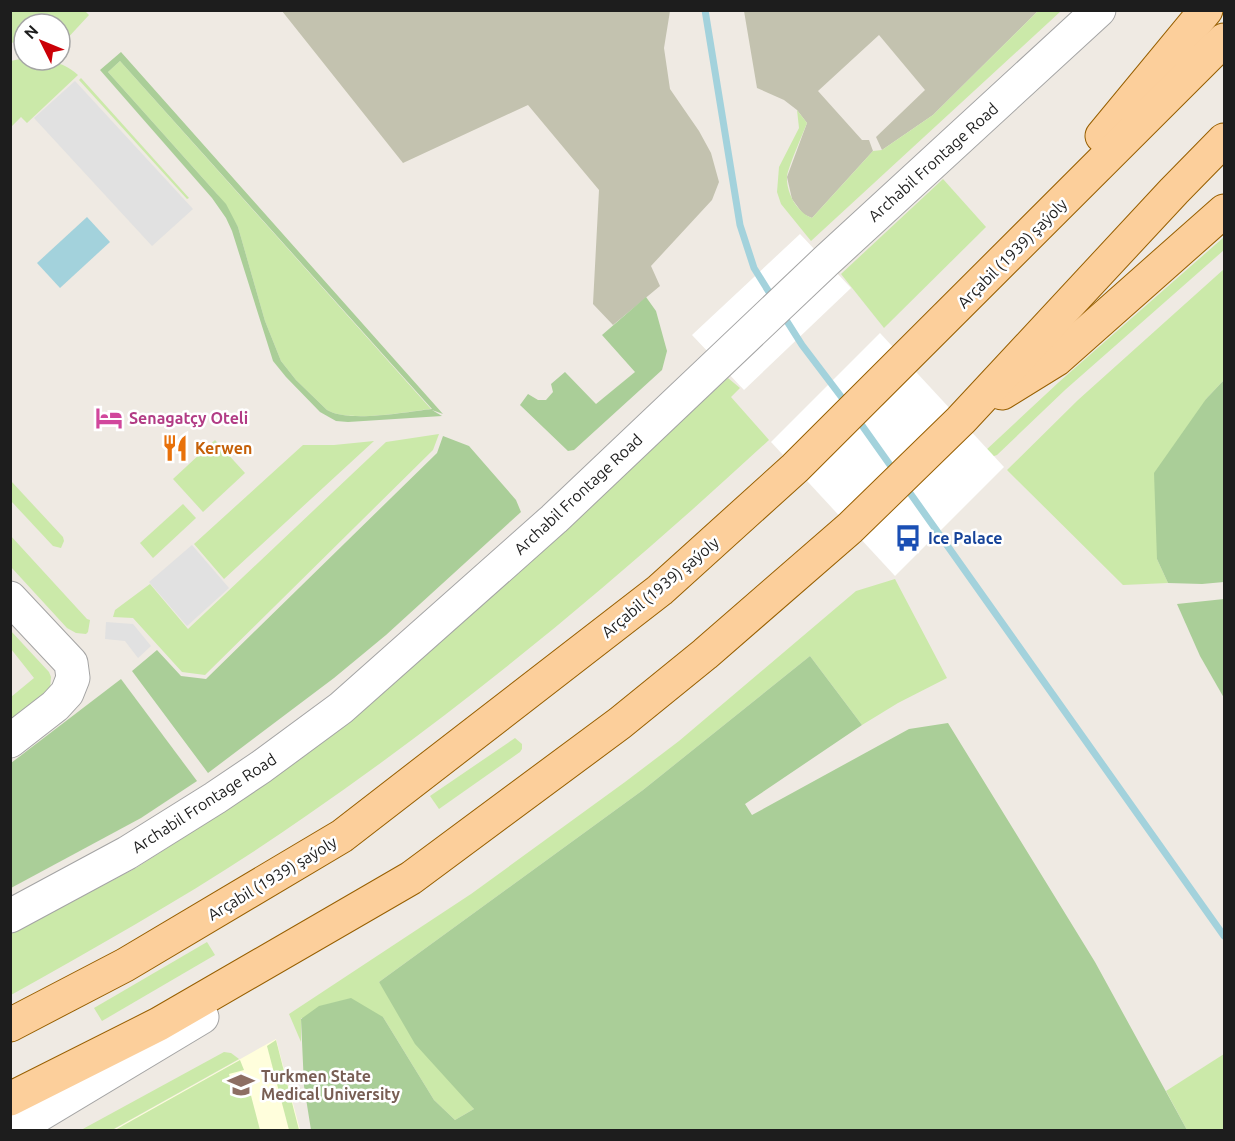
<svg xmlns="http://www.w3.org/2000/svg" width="1235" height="1141" font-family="Ubuntu,sans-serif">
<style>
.education{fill:#fffedc}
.construction{fill:#c3c2af}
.grass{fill:#cbe9a9}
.forest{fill:#aace98;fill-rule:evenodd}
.parking{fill:#e1e1e1}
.water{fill:#a3d2dc}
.pier{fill:#fff}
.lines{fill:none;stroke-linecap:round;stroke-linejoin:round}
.stream{stroke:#a3d2dc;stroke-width:7}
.minor-casing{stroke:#a4a4a4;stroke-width:35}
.major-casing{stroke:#975f00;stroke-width:35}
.minor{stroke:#fff;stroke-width:33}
.major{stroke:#fccf9b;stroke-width:33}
.labels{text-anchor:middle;stroke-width:5;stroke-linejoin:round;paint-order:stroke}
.street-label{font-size:16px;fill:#1d1d1d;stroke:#fff}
.hotel-label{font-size:16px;font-weight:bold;fill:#b23c85;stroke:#fff;text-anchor:start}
.food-label{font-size:16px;font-weight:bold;fill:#c56008;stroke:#fff;text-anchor:start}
.transit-label{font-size:16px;font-weight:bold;fill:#164399;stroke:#fff;text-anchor:start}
.education-label{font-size:16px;font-weight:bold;fill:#785e54;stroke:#fff;text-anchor:start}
</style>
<rect width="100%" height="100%" fill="#efeae3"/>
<path class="education" d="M276,1039L300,1130H113Z"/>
<g class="construction">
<path d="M1036,10L1037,12L933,115L882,150L876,137L925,90L879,35L818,91L862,140H869L873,151L812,218L803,214L792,199L787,177L807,123L797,110L784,100L757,88L744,11Z"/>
<path d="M282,11H670L664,48L670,89L699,131L711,153L719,182L712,200L651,266L660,286L613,325L593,304L599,190L528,105L403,163Z"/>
</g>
<g class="grass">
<path d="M11,10L85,11L89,15L64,42L60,43V24H24V40L11,43Z"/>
<path d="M1036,11H1061L811,241L781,204L777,192L779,167L799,128L797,110L807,123C802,136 789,165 787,176C786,193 797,212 812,218L873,151L882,150L933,115L1037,12Z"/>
<path d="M24,58V60C46,60 61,60 78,75L27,123L21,117L11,127V61Z"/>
<path d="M120,61L431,409C404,412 349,423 327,410L296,380L281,361L265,321L238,227L217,194L108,72Z"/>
<path d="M81,78L189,198L187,199L79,80Z"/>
<path d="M943,179L986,227L884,328L841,274Z"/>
<path d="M1224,237V250L1065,390L997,455L971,464L1059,382Z"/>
<path d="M1224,269V380L1206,399L1157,559L1168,583L1123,585L1007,470L1078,400Z"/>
<path d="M728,378L740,388L731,397L769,440C623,575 470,703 306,816C212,882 111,939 11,995V934L136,868L225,811L362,710L563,531Z"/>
<path d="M439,434L433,450L205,675L182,672L133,618L113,617L115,610L150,584L188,629L386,442Z"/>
<path d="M215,440L245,473L203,512L173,479Z"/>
<path d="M374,441L224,579L194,544L303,445H334Z"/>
<path d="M11,481L63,537L64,541L61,548L53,546L11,501Z"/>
<path d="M183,504L196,518L153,558L140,543Z"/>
<path d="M10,535L87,619L90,620L88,632L86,634L76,633L67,628L11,567Z"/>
<path d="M895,579L947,678L898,703L862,725L810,656L643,790L379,982L474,1109L455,1120L434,1100L383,1017L301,1018V1042L289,1014L471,894L625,782L679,741L856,591Z"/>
<path d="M10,630L49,672L51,677L50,690L11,728V697L34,678L11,649Z"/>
<path d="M515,738L522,744V749L520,752L439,809L430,796Z"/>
<path d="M207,942L215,955L102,1021L94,1008Z"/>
<path d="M276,1040L299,1130H289L267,1046Z"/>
<path d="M224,1052L231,1053L239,1059L112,1130H81Z"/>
<path d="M1224,1054V1130H1187L1166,1091Z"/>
<path d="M240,1060L244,1070L229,1074L234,1092L249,1088L260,1130H115Z"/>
</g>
<g class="forest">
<path d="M121,52L443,414L432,410L442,416L348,422L336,421L320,412L286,377L273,361L232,231L226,218L212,198L100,70ZM120,61L432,409C405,412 349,423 327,410L296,380L281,361L265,321L238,227L226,204L217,194L108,72Z"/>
<path d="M646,297L656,311L667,351L662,370L574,450L568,451L520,405L528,394L538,400H546L553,392L551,384L565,372L596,404L635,372L602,335Z"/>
<path d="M1224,380V582L1202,584L1168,583L1157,559L1154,473L1206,399Z"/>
<path d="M443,436L469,446L516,500L521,512L386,635L334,678L208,773L132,671L157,650L181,676L206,679L437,453Z"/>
<path d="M1224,599V698L1200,656L1177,604Z"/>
<path d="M810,656L862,725L745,804L752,815L909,729L948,723L1095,962L1187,1130H311L304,1086L301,1019L319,1006L351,998L383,1017L434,1100L455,1120L474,1109L415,1044L379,982L643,790Z"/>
<path d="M121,679L197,781L141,818L11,888V763Z"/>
</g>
<g class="parking">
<path d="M75,81L193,209L152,246L34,118Z"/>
<path d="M192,545L229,588L187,626L149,582Z"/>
<path d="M106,622L133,624L151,646L138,658L125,641L105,639Z"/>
</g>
<path class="water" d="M87,217L110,242L60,288L37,263Z"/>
<g class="pier">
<path d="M800,234L851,288L744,390L692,335Z"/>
<path d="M880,333L1004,467L895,576L771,442Z"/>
</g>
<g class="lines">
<g class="stream">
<path d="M705,10L740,225L754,268L774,300"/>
<path d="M783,315L802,345L846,403"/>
<path d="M856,417L895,472"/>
<path d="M905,486L1224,936"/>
</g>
<defs>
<g id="minor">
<path d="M10,598L71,663L73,678L67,693L55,706L10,741"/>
<path d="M10,916L127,853L215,798L261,767L341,708L554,519L826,261L1099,10"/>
<path d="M14,1130L202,1017"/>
</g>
<g id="major">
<path d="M1102,136L1206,10"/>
<path d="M1002,393L1057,359L1224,211"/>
<path d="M10,1025L125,965L342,836L660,590L795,468L1224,40"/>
<path d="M10,1099L159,1024L411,878L620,723L705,654L850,528L961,420L1174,191L1224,140"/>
</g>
</defs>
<use href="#minor" class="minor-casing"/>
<use href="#major" class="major-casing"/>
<use href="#minor" class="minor"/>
<use href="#major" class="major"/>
</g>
<defs>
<symbol id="hotel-bare" viewBox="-9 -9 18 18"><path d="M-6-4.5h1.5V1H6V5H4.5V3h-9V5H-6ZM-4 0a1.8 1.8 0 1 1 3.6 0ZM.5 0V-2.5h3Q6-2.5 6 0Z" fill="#d1479c" stroke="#fff" stroke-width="2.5" paint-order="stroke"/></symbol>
<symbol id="restaurant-bare" viewBox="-9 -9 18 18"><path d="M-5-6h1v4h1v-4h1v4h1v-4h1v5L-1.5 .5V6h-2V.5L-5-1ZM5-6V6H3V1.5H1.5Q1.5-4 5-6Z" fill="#e8710a" stroke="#fff" stroke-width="2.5" paint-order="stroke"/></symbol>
<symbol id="bus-bare" viewBox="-9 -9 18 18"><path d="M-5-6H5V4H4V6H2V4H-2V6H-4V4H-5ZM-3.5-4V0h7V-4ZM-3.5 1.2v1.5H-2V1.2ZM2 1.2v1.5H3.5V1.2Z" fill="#1a4fb4" stroke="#fff" stroke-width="2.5" paint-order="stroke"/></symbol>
<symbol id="university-bare" viewBox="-9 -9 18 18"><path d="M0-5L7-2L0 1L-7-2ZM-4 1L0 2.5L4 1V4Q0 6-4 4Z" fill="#8d6e63" stroke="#fff" stroke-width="2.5" paint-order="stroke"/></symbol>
</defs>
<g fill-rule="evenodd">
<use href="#hotel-bare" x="90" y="399" width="38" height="38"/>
<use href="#restaurant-bare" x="156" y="429" width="38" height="38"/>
<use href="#bus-bare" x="889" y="519" width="38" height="38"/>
<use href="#university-bare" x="222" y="1066" width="38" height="38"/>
</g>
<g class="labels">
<g class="street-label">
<text transform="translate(933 162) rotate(-42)" y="6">Archabil Frontage Road</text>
<text transform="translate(1012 253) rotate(-45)" y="6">Arçabil (1939) şaýoly</text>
<text transform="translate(578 494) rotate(-43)" y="6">Archabil Frontage Road</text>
<text transform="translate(660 587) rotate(-40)" y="6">Arçabil (1939) şaýoly</text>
<text transform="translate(204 803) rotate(-33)" y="6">Archabil Frontage Road</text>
<text transform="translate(272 878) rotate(-31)" y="6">Arçabil (1939) şaýoly</text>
</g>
<g class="hotel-label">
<text x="129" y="424">Senagatçy Oteli</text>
</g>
<g class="food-label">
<text x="195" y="454">Kerwen</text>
</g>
<g class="transit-label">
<text x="928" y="544">Ice Palace</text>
</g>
<g class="education-label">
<text x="261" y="1082">Turkmen State<tspan x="261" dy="18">Medical University</tspan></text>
</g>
</g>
<rect width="1235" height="1141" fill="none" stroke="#1d1d1d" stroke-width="24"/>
<g transform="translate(42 42) rotate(313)"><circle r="28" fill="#ffffff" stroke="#a5a5a5" stroke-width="1.5"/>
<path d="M0-4.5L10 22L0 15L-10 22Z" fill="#cb0007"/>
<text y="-9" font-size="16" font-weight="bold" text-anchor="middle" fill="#1d1d1d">N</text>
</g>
</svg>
